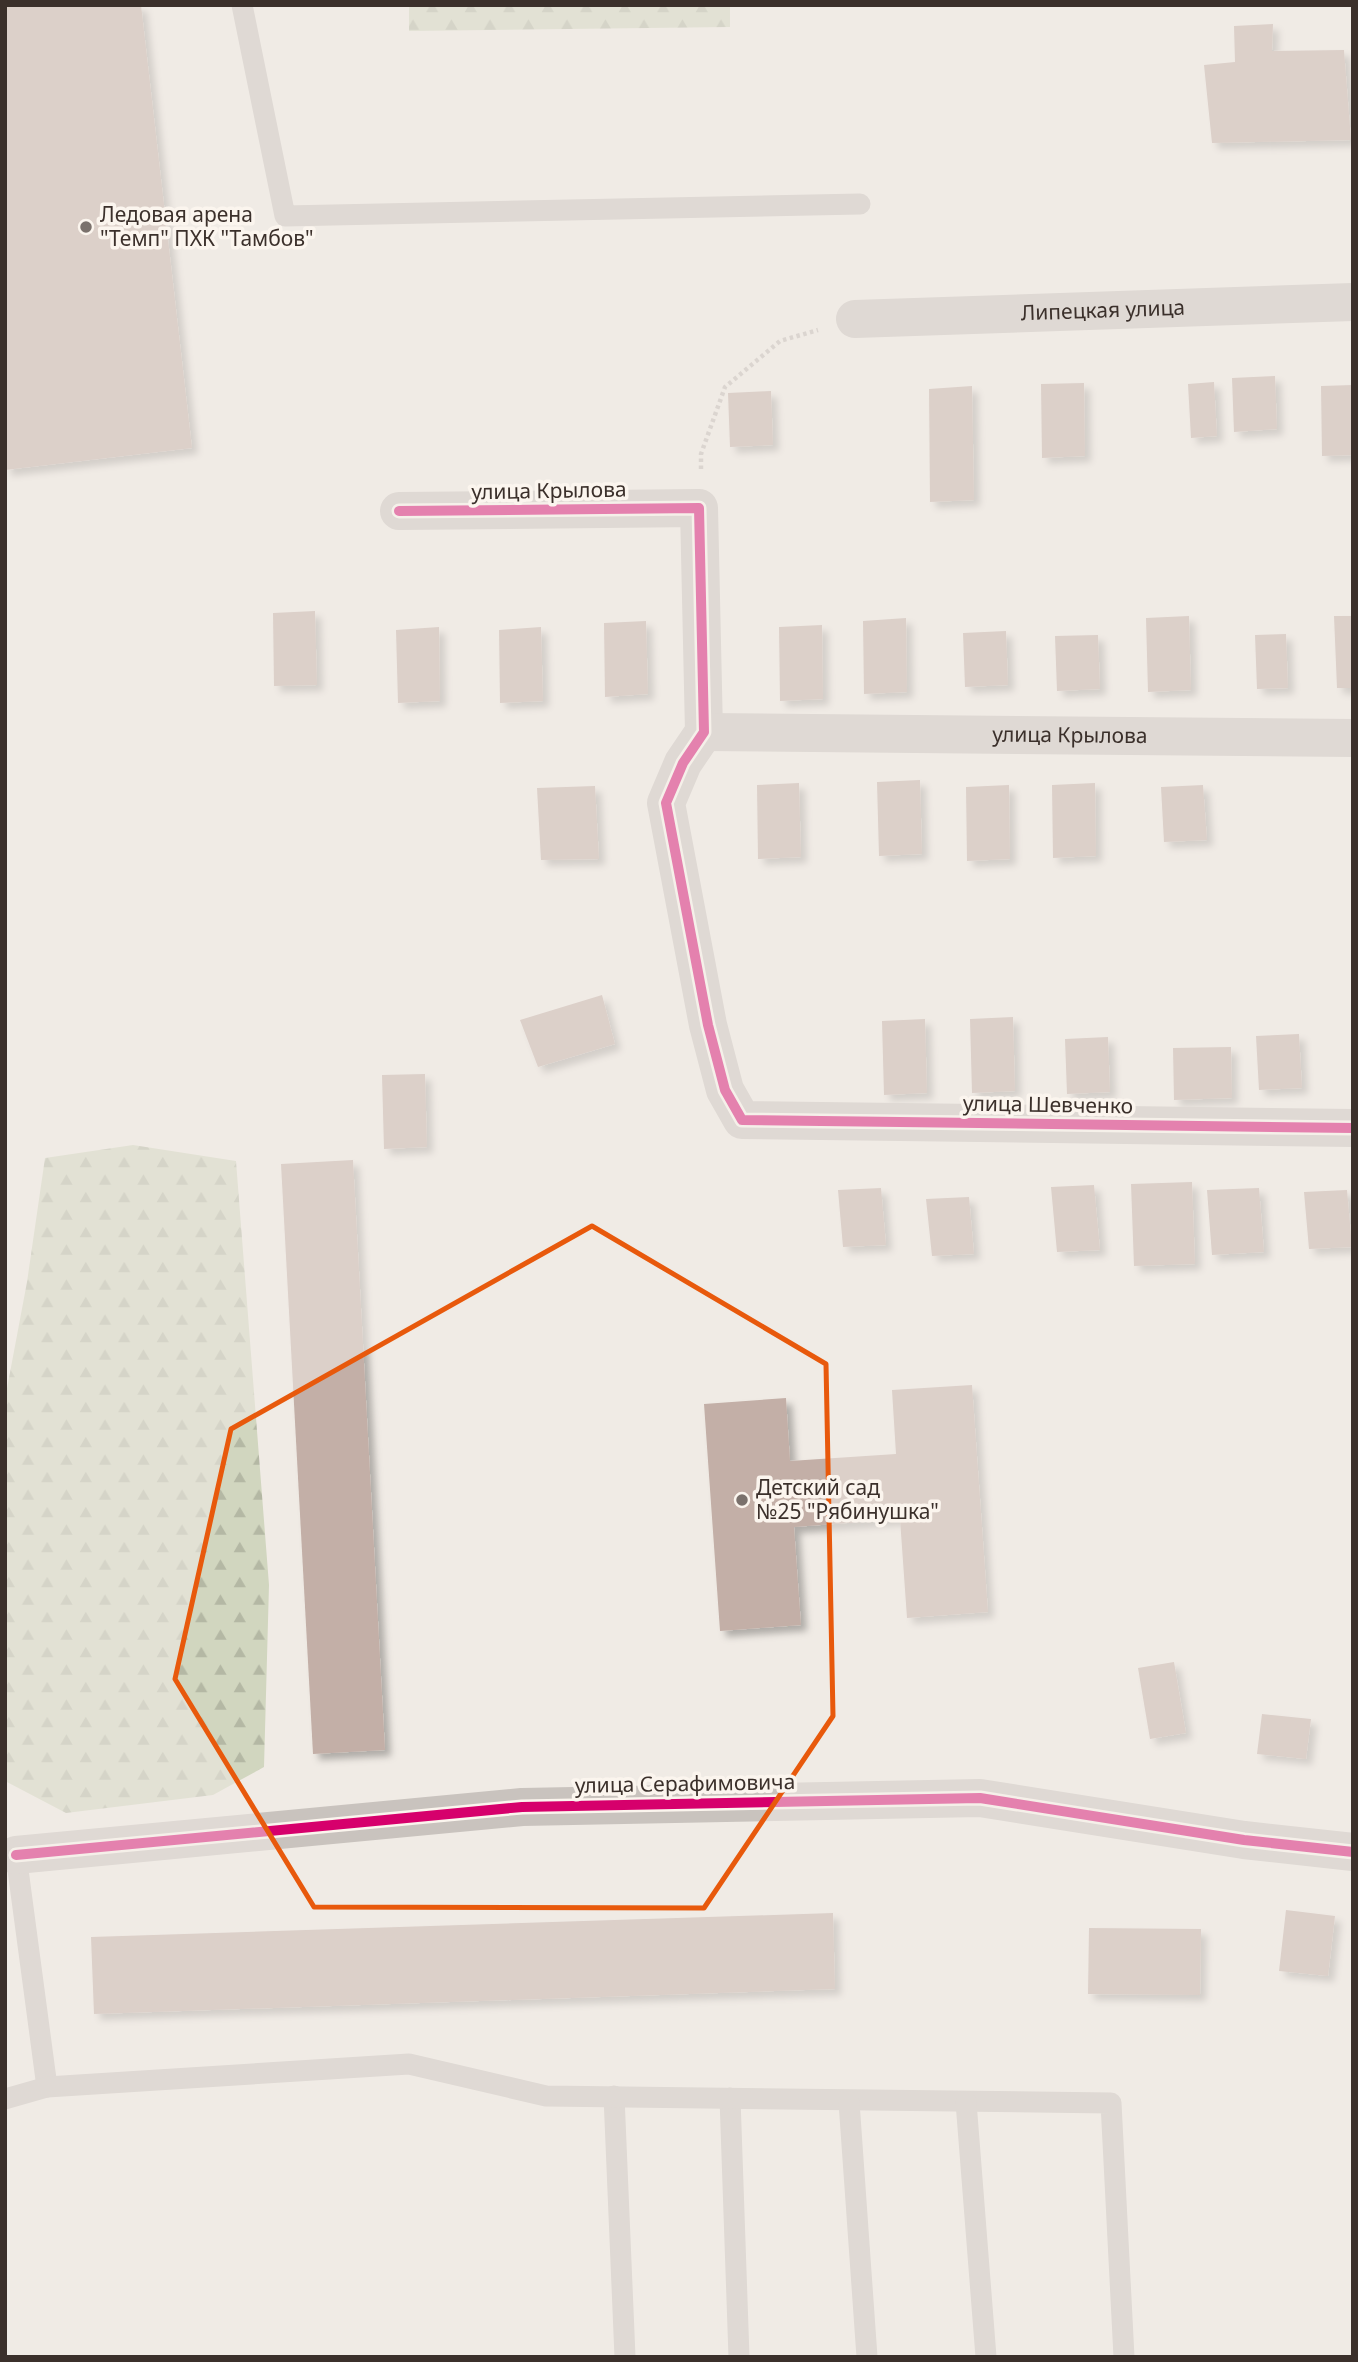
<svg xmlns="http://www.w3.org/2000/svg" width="1358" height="2362" font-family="'Noto Sans',sans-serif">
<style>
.forest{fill:url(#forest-firs)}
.building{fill:#c3afa7;filter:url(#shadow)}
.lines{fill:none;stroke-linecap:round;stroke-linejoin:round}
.path{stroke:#c2bbb6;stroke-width:4.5;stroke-dasharray:3.5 3.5;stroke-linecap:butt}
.service{stroke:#c9c3be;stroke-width:21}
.minor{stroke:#c9c3be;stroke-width:38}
.cycleway-casing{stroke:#fbf5ee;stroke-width:15}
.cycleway{stroke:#d6006c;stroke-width:10}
.marked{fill:none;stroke:#e8590c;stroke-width:5;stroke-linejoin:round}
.poi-dot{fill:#7a716c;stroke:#fbf5ee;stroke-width:2.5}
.labels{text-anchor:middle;stroke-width:7;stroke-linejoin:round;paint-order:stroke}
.poi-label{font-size:21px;fill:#3b302b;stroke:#fbf5ee;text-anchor:start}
.street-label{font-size:21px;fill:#3b302b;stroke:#fbf5ee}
</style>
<defs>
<pattern id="forest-firs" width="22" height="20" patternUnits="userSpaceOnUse" patternTransform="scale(1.75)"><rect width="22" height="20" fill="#d1d6bf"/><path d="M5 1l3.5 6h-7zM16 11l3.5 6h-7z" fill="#b4b8a4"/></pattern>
<filter id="shadow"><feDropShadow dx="6" dy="6" stdDeviation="3.5" flood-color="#0004"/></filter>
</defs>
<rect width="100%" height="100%" fill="#f0ebe5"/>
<g class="forest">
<path d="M409,5H730V27L409,31Z"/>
<path d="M133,1145L236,1161L269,1585L264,1767L213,1795L66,1813L5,1781V1399L27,1282L45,1158Z"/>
</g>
<g class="building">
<path d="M5,5H141L192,448L5,470Z"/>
<path d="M1273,24L1272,51L1344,50L1351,140L1212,143L1204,65L1235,62L1234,26Z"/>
<path d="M1275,376L1277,429L1234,432L1232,378Z"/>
<path d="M1214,382L1217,436L1191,438L1188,384Z"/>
<path d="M1084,383L1085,456L1042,458L1041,384Z"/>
<path d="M1353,385V455L1322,456L1321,386Z"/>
<path d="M972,386L974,500L930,502L929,389Z"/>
<path d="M771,391L773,445L730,447L728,393Z"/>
<path d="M315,611L317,685L274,686L273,613Z"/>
<path d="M1189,616L1191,690L1148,692L1146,618Z"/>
<path d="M1334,616H1353V688H1337Z"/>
<path d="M906,618L907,692L864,694L863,621Z"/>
<path d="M646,621L648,694L605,697L604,623Z"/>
<path d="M822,625L823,699L780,701L779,627Z"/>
<path d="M439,627L440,701L398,703L396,630Z"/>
<path d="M541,627L543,701L500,703L499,630Z"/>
<path d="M1006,631L1008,685L965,687L963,633Z"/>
<path d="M1286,634L1288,688L1257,689L1255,635Z"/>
<path d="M1098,635L1100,689L1057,691L1055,636Z"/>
<path d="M920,780L922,854L879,856L877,782Z"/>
<path d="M799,783L801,857L758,859L757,785Z"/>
<path d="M1095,783L1096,856L1053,858L1052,785Z"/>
<path d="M1009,785L1010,859L967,861L966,787Z"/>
<path d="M1203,785L1207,840L1164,842L1161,787Z"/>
<path d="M595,786L599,859L541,860L537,788Z"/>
<path d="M602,995L615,1044L538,1067L520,1020Z"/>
<path d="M1013,1017L1015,1091L972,1093L970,1019Z"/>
<path d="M925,1019L927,1093L884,1095L882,1021Z"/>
<path d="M1299,1034L1302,1088L1259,1090L1256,1036Z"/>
<path d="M1108,1037L1110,1092L1067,1094L1065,1039Z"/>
<path d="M1231,1047L1232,1098L1174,1100L1173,1048Z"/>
<path d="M425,1074L427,1147L384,1149L382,1075Z"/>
<path d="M353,1160L385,1750L313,1754L281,1164Z"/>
<path d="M1192,1182L1195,1264L1134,1266L1131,1184Z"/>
<path d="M1094,1185L1100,1250L1057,1252L1051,1187Z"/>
<path d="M881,1188L886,1245L843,1247L838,1190Z"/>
<path d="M1259,1188L1264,1252L1212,1255L1207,1190Z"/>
<path d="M1347,1190L1352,1247L1309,1249L1304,1192Z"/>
<path d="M969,1197L974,1254L932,1256L926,1199Z"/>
<path d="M972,1385L988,1612L907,1618L900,1519L794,1527L801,1625L720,1631L704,1404L786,1398L790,1461L896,1454L892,1390Z"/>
<path d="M1174,1662L1186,1733L1150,1739L1138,1668Z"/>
<path d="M1262,1714L1311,1719L1306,1759L1257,1754Z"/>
<path d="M1286,1910L1335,1916L1328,1976L1279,1971Z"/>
<path d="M833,1913L835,1989L94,2014L91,1937Z"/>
<path d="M1089,1928L1201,1929L1200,1995L1088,1994Z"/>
</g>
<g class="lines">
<path class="path" d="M701,469V454L725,387L780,341L818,330"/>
<g class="service">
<path d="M242,5L285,216L860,204"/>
<path d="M16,1855L47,2087"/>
<path d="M614,2096L625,2357"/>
<path d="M730,2098L739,2357"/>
<path d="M5,2099L47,2087L409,2064L546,2096L1111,2103L1124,2357"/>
<path d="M849,2102L867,2357"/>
<path d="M966,2102L986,2357"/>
</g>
<g class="minor">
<path id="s1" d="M855,319L1353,302"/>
<path d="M399,511L699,508L704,732L683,763L666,803L708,1025L725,1090L742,1120L1353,1128"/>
<path id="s2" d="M704,732L1353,738"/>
<path d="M16,1855L522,1807L980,1798L1244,1840L1353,1852"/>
</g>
<defs>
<g id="cycleway">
<path d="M399,511L699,508L704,732L683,763L666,803L708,1025L725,1090L742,1120L1353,1128"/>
<path d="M16,1855L522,1807L980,1798L1244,1840L1353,1852"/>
</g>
</defs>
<use href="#cycleway" class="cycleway-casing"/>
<use href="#cycleway" class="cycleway"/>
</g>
<path d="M0 0H1358V2362H0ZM592,1226L826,1364L833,1716L704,1908L314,1907L175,1679L231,1429Z" fill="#f0ebe5" fill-opacity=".55" fill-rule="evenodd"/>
<path class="marked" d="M592,1226L826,1364L833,1716L704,1908L314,1907L175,1679L231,1429Z"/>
<g class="poi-dot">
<circle cx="86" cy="227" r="7"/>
<circle cx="742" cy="1500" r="7"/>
</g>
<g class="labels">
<g class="poi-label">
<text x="100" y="222">Ледовая арена<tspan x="100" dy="24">"Темп" ПХК "Тамбов"</tspan></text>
<text x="756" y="1495">Детский сад<tspan x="756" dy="24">№25 "Рябинушка"</tspan></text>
</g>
<g class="street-label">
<text dy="7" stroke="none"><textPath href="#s1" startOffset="248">Липецкая улица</textPath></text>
<text transform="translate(549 491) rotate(-1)" y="7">улица Крылова</text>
<text dy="7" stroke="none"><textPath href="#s2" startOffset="366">улица Крылова</textPath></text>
<text transform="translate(1048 1105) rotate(1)" y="7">улица Шевченко</text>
<text transform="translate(685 1784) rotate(-1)" y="7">улица Серафимовича</text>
</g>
</g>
<rect width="1358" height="2362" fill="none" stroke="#3b302b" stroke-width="14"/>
</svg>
